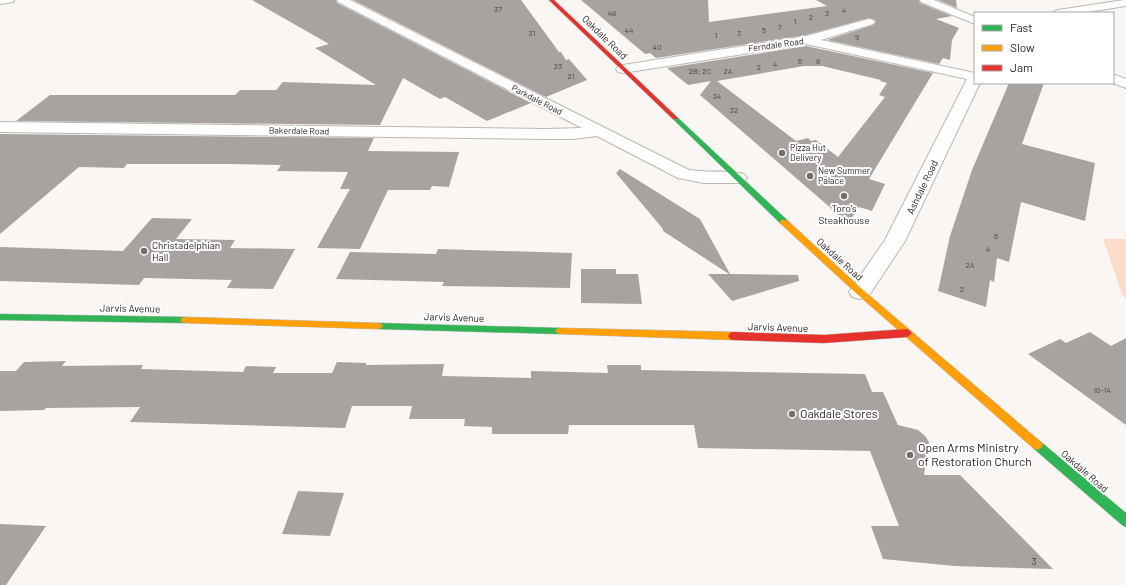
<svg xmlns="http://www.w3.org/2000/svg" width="1126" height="585" font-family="Barlow,sans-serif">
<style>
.green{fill:#fbdbc9}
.building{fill:#a8a3a0;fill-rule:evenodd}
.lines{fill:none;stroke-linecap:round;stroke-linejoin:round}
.street-casing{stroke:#bbb7b4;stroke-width:2}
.fast-casing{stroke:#bbb7b4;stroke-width:1}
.slow-casing{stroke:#bbb7b4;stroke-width:1}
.jam-casing{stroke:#bbb7b4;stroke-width:1}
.street{fill:#fefefd;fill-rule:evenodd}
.fast{fill:#30b455;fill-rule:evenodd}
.slow{fill:#ff9f0a;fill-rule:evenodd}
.jam{fill:#e5322d;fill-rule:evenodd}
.poi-dot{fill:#736e6b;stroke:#fff;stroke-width:1.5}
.labels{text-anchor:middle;stroke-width:4;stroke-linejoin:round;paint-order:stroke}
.number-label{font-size:8px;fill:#4a4441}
.far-street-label{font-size:9px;fill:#2b2421;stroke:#fff}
.far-poi-label{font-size:9px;fill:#2b2421;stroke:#fff;text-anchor:start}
.street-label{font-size:10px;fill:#2b2421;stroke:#fff}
.poi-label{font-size:10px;fill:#2b2421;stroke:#fff}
.near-number-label{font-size:10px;fill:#4a4441}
.near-poi-label{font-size:12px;fill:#2b2421;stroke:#fff;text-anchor:start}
</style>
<rect width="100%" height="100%" fill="#f9f6f4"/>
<path class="green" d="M1103,239H1126V299L1122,294Z"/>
<g class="building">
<path d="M252,0H336L337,3L531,103L487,121L445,97L440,99L403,78L380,125L16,121L50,95H235L240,90H276L283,82L376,85L315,48L329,44Z"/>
<path d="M353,0H521L559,52H561L566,60L569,59L587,80L546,97Z"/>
<path d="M581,0H708L709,22L827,6L816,0H919L920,3L952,16L936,19L959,28L952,40L950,60L943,58L939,64L827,40L873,25L876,21L869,18L806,35L656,58L650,53L645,54Z"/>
<path d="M938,0H956L957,8Z"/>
<path d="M806,46L933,73L869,179L885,184L872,211L859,207L848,223L700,95L711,81L688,85L667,68ZM804,66H822L881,80L880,81L887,83L879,95L885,97L838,157L816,140L811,141L808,138L796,141L717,81Z"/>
<path d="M1009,83H1044L1022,144L1095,163L1085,221L1021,202L1009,262L997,258L994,282L990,280L986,307L938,291L950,236L972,170Z"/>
<path d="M0,134L374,138L368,151L459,152L449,187L432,186L430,190H388L360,249L317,248L350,189H340L348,172L277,171L281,165L230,164H127L124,168L79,167L0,234Z"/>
<path d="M620,169L700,219L730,274L798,275L799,281L732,301L708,274H729L663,231V229L616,173Z"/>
<path d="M152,218L192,219L176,239L235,240L230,248L295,249L273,289L227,288L232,280L144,278L139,285L0,281V247L123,251Z"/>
<path d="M438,249L572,253L570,288L442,286L444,282L336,279L350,252L436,254Z"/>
<path d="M581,269H616V274H638L642,304L581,303Z"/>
<path d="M1090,332L1111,346L1126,338V425L1028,354L1060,339L1066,343Z"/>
<path d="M66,361L62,366L143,365L141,369L243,372L246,366L276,367L273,373H332L337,362L366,363V365L444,364L442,376L531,378V371L608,373L607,365H641V370L865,374L872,392H883L898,425L918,430L925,436L929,442L924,475H960L1053,569L954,566L883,559L871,526H899L870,451L698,448L694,425H569L568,434H492V427L464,426L465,419H409L412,406H352L345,428L130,422L140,407L46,408L44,410L0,411V371H16L24,362Z"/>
<path d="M298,491L344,493L330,536L282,534Z"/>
<path d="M0,524L46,526L6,585H0Z"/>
</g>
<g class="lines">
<defs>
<g id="street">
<path d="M0,0H14L13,2L0,4Z"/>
<path d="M337,0H350L689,170C708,173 727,170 744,174L747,178L744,182L738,183H704L678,178L597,136L574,139H547L0,132V122L547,129L582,128L338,2Z"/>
<path d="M920,0H934L975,17V24L921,2Z"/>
<path d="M1124,0H1126V6L1081,13H1052L1058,10Z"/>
<path d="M869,19L873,20L875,22L873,24L821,40L975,73V83H980L905,241L868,297L860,299L852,297L849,292L885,240L967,79L806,44L623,73L618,72L616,69L618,66L623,65L806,36Z"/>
<path d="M1113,74L1126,79V88L1113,83Z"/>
</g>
<g id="fast">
<path d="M673,117H677L787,220L788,222L787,224H781L673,119Z"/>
<path d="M0,314L185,317L188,318L190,320L188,322L185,323L0,320Z"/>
<path d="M378,323L560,328L563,329L565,331L563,333L560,334L378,329L375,328L373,326L375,324Z"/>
<path d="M1037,440L1041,442L1126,513V527L1122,525L1033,448L1031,445L1033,442Z"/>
</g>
<g id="slow">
<path d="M781,220H787L863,290L1041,442L1043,445L1041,448L1037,450L1033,448L857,294L781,224L780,222Z"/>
<path d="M185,317L378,323L381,324L383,326L381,328L378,329L185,323L182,322L180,320L182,318Z"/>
<path d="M560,328L733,332L736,333L738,336L736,339L733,340L560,334L557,333L555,331L557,329Z"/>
</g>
<g id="jam">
<path d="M549,0H554L677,117V119H673Z"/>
<path d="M907,329L910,331L912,333L910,335L907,337L824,343L733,340L730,339L728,336L730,333L733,332L824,335Z"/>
</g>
</defs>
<use href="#street" class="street-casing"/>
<use href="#fast" class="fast-casing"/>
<use href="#slow" class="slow-casing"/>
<use href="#jam" class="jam-casing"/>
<use href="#street" class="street"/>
<use href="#fast" class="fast"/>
<use href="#slow" class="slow"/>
<use href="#jam" class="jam"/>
</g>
<g class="poi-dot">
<circle cx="782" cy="153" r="4"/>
<circle cx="810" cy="176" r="4"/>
<circle cx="844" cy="196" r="4"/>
<circle cx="144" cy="251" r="4"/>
<circle cx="792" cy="414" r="4"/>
<circle cx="910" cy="455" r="4"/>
</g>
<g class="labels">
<g class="number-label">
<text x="498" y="12">37</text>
<text x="844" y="13">4</text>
<text x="612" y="16">48</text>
<text x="827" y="16">3</text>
<text x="811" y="20">2</text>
<text x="795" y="24">1</text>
<text x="780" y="30">7</text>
<text x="629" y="33">44</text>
<text x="764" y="33">5</text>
<text x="532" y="36">31</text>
<text x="739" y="36">3</text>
<text x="716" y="38">1</text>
<text x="857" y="40">9</text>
<text x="657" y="50">40</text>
<text x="800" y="64">6</text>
<text x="818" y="64">8</text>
<text x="775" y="67">4</text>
<text x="558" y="69">23</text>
<text x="759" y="70">2</text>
<text x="700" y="74">2B; 2C</text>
<text x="728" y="74">2A</text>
<text x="571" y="79">21</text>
<text x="717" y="99">34</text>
<text x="734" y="113">32</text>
<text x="996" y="239">6</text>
<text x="988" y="252">4</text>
<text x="970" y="268">2A</text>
<text x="962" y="292">2</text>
<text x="1102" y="393">10-14</text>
</g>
<g class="far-street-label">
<text transform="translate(776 45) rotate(-8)" y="3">Ferndale Road</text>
<text transform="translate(537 100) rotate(27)" y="3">Parkdale Road</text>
<text transform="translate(299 131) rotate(1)" y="3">Bakerdale Road</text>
</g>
<g class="far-poi-label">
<text x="790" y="151">Pizza Hut<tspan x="790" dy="10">Delivery</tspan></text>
<text x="818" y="174">New Summer<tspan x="818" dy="10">Palace</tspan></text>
</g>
<g class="street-label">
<text transform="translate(605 37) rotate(44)" y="4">Oakdale Road</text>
<text transform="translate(922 187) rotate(-64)" y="4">Ashdale Road</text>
<text transform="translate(840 259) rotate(42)" y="4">Oakdale Road</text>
<text transform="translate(130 308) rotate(1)" y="4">Jarvis Avenue</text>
<text transform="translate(454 317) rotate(2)" y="4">Jarvis Avenue</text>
<text transform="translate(778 327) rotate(2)" y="4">Jarvis Avenue</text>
<text transform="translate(1085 471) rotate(41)" y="4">Oakdale Road</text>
</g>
<g class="poi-label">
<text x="844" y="212">Toro's<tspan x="844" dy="12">Steakhouse</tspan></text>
<text x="152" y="249" text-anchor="start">Christadelphian<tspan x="152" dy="12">Hall</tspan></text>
</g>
<g class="near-number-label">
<text x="1034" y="565">3</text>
</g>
<g class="near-poi-label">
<text x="800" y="418">Oakdale Stores</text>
<text x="918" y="452">Open Arms Ministry<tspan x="918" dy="14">of Restoration Church</tspan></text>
</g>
</g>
<rect x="974" y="12" width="140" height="72" fill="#ffffff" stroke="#aaa7a6"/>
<rect x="982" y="25" width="20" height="6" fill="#30b455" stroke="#aaa7a6"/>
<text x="1010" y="32" font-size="12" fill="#2b2421">Fast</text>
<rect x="982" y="45" width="20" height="6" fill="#ff9f0a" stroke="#aaa7a6"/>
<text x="1010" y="52" font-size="12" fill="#2b2421">Slow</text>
<rect x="982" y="65" width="20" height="6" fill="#e5322d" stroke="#aaa7a6"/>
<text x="1010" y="72" font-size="12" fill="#2b2421">Jam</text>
</svg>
